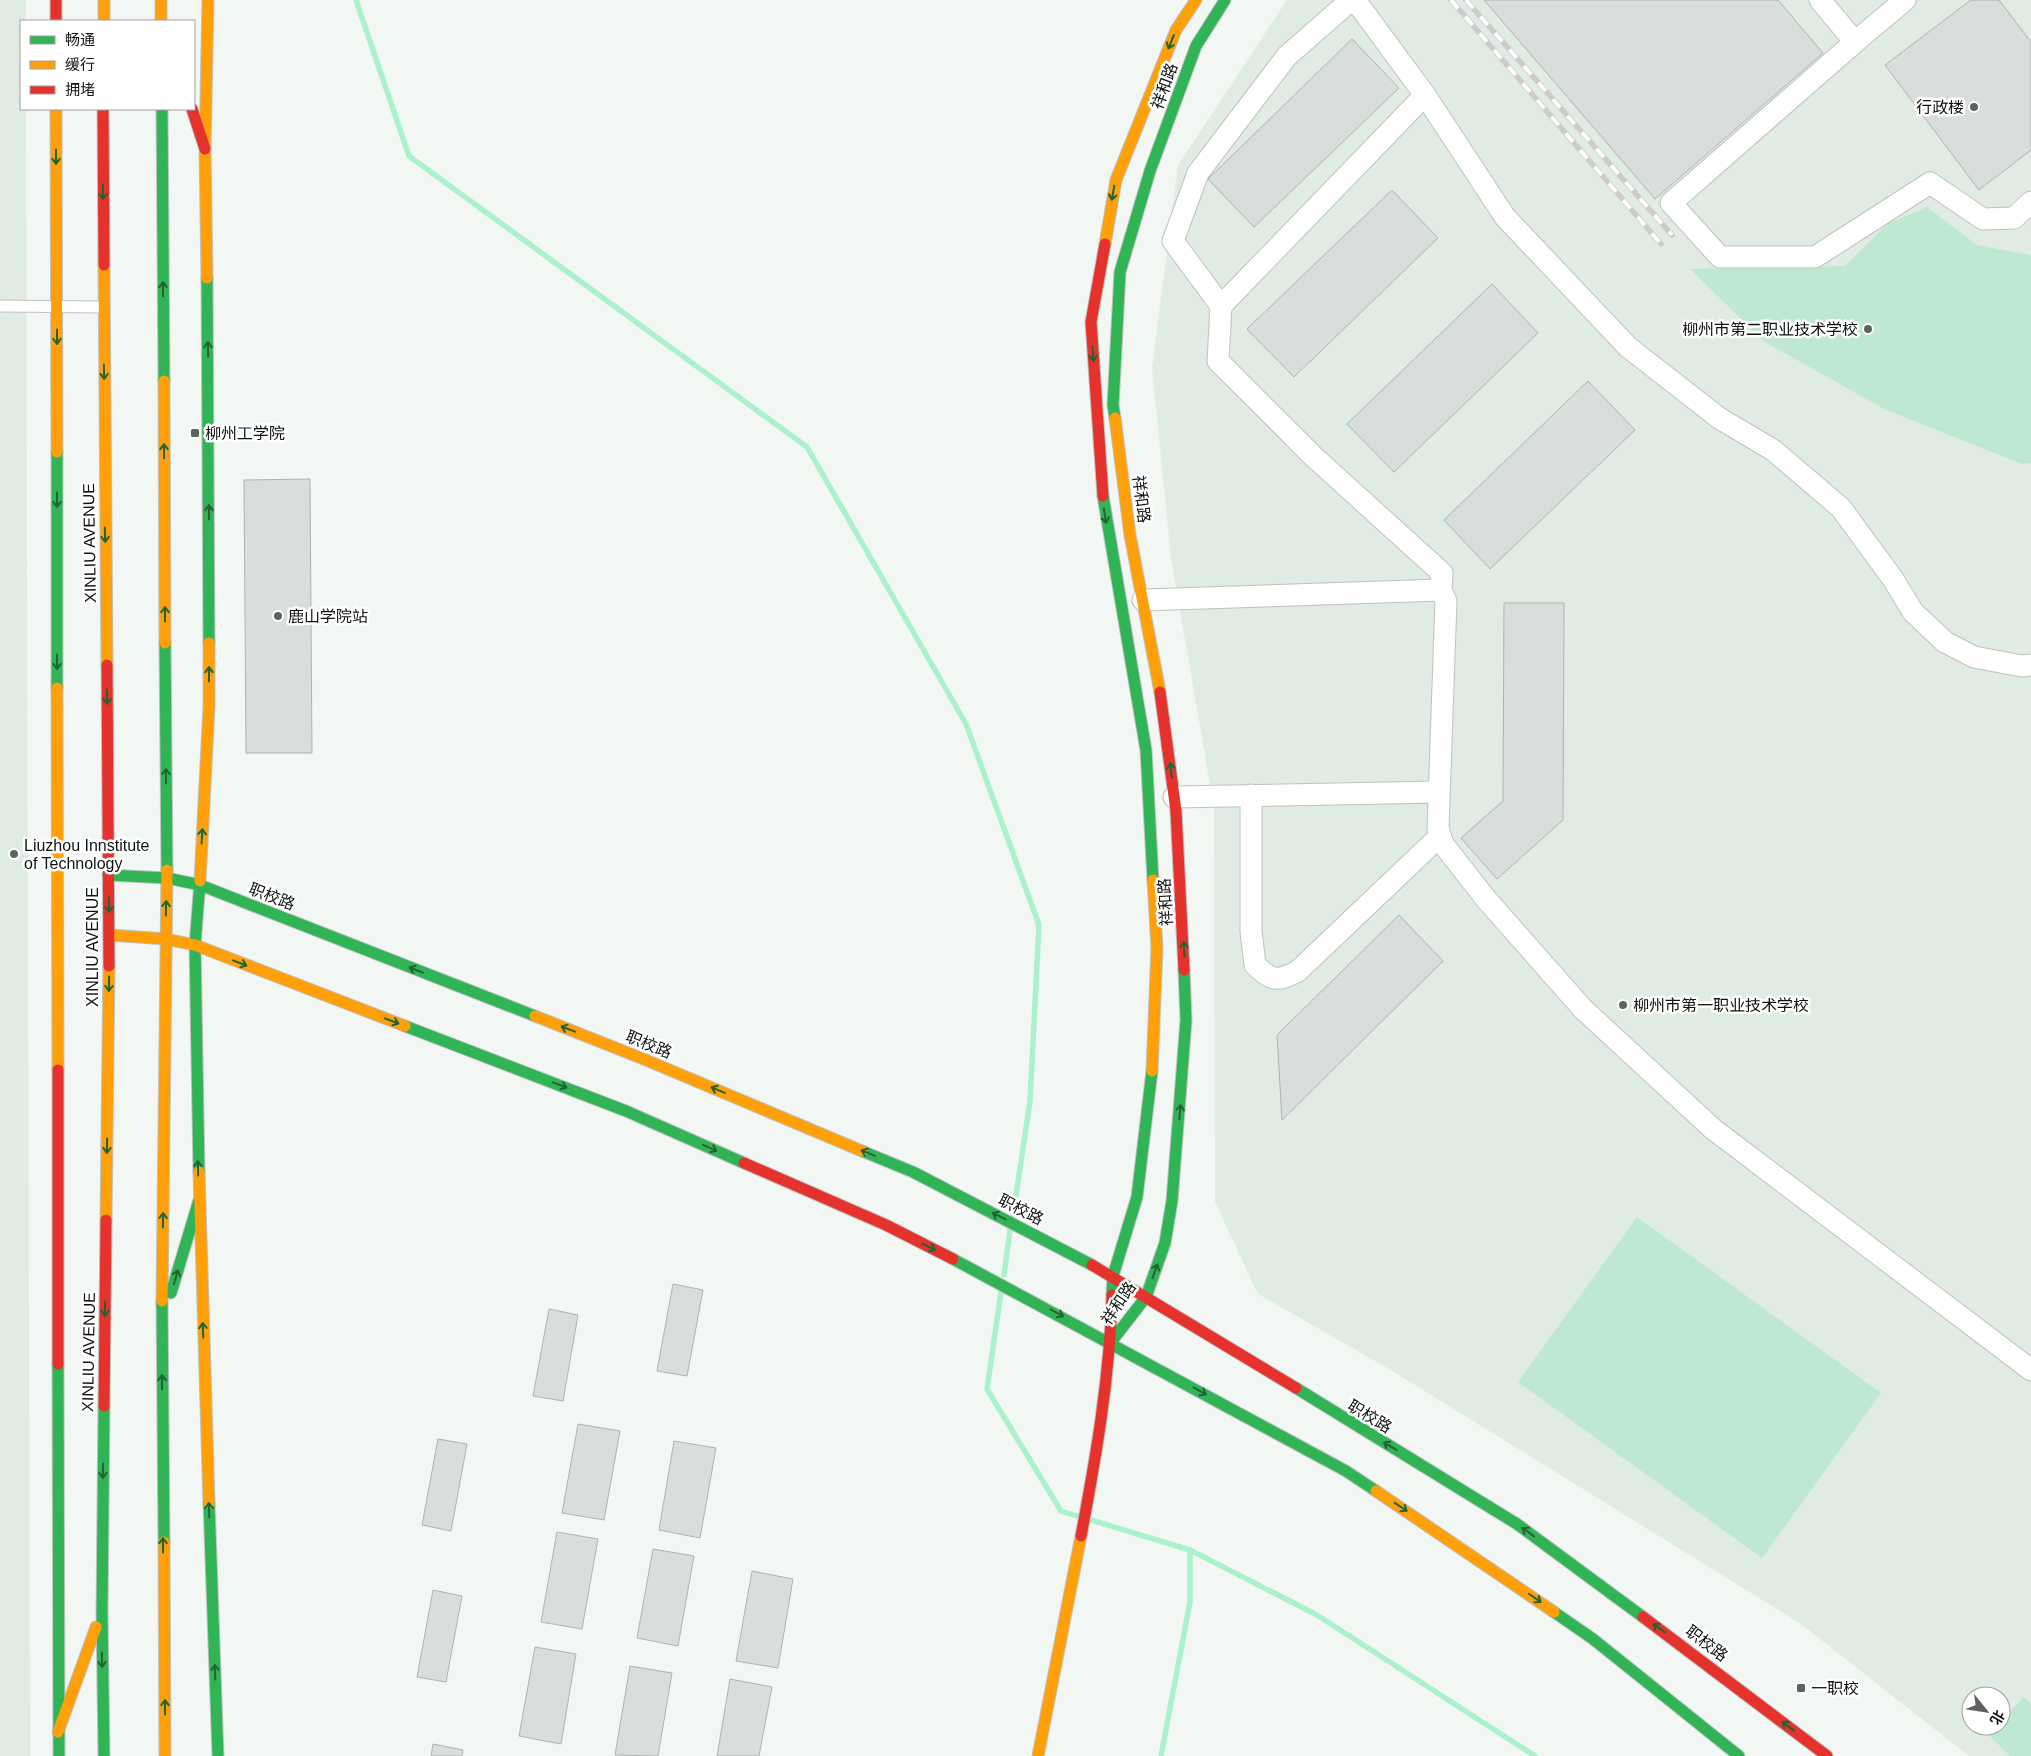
<svg xmlns="http://www.w3.org/2000/svg" width="2031" height="1756" font-family="Arial,'Noto Sans SC',sans-serif">
<style>
.built{fill:#e0ebe4;fill-rule:evenodd}
.green{fill:#bee8d0}
.lines{fill:none;stroke-linecap:round;stroke-linejoin:round}
.stream{stroke:#abf1cb;stroke-width:5.5}
.building{fill:#d9dddb;stroke:#afb3b1}
.lane-casing{stroke:#bfc2c0;stroke-width:13}
.street-casing{stroke:#bfc2c0;stroke-width:23}
.fast-casing{stroke:#bfc2c0;stroke-width:13}
.slow-casing{stroke:#bfc2c0;stroke-width:13}
.jam-casing{stroke:#bfc2c0;stroke-width:13}
.lane{stroke:#fdfefd;stroke-width:11}
.street{stroke:#fdfefd;stroke-width:21}
.fast{stroke:#30b455;stroke-width:11}
.slow{stroke:#ff9f0a;stroke-width:11}
.jam{stroke:#e5322d;stroke-width:11}
.rail-casing{stroke:#ccc;stroke-width:5.5}
.rail{stroke:#fff;stroke-width:4;stroke-dasharray:11;stroke-linecap:butt}
.oneway{stroke:#206433}
.poi-dot{fill:#5f6360;stroke:#fff;stroke-width:2}
.labels{text-anchor:middle;stroke-width:5;stroke-linejoin:round;paint-order:stroke}
.street-label{font-size:16px;fill:#101311;stroke:#fff}
.poi-label{font-size:16px;fill:#101311;stroke:#fff;text-anchor:start}
</style>
<rect width="100%" height="100%" fill="#f2f7f4"/>
<g class="built">
<path d="M0,0H26V21H21V109H26L30,1756H0Z"/>
<path d="M1287,0H2031V1756H1969L1801,1624L1389,1369L1258,1294L1215,1202L1214,808L1171,558L1152,368L1178,165ZM1971,1696H2001V1726H1971Z"/>
</g>
<g class="green">
<path d="M1927,207L1977,245L2031,255V463L2022,464L1886,410L1765,342L1690,269L1845,266L1887,224Z"/>
<path d="M1637,1217L1881,1393L1762,1558L1518,1382Z"/>
<path d="M2024,1697L2031,1704V1756H2010L1988,1734L1996,1726H2001V1721Z"/>
</g>
<g class="lines">
<g class="stream">
<path d="M356,0L409,156L807,447L966,724L1039,925L1030,1101L1013,1216"/>
<path d="M1004,1275L1010,1230"/>
<path d="M1001,1292L987,1389L1061,1511L1077,1516"/>
<path d="M1091,1520L1190,1550L1317,1615L1535,1756"/>
<path d="M1161,1756L1190,1602V1550"/>
</g>
</g>
<g class="building">
<path d="M1484,0H1778L1823,53L1655,199Z"/>
<path d="M1971,0H1999L2031,42V150L1979,190L1885,65Z"/>
<path d="M1352,39L1399,88L1254,227L1208,179Z"/>
<path d="M1392,190L1438,238L1294,377L1247,329Z"/>
<path d="M1492,284L1538,333L1394,472L1347,424Z"/>
<path d="M1588,381L1635,430L1490,569L1444,520Z"/>
<path d="M310,479L312,753H246L244,480Z"/>
<path d="M1504,603H1564L1563,820L1497,879L1461,838L1503,801Z"/>
<path d="M1399,915L1443,961L1282,1120L1277,1035Z"/>
<path d="M673,1284L703,1290L687,1376L657,1371Z"/>
<path d="M549,1309L578,1315L563,1401L533,1396Z"/>
<path d="M578,1424L620,1431L604,1520L562,1513Z"/>
<path d="M438,1439L467,1444L451,1531L422,1525Z"/>
<path d="M674,1441L716,1448L700,1538L659,1530Z"/>
<path d="M557,1532L598,1539L582,1629L541,1622Z"/>
<path d="M653,1549L694,1556L678,1646L637,1638Z"/>
<path d="M752,1571L793,1579L778,1668L736,1661Z"/>
<path d="M433,1590L462,1596L446,1682L417,1677Z"/>
<path d="M535,1647L576,1654L561,1744L519,1736Z"/>
<path d="M630,1666L672,1673L658,1756L615,1755Z"/>
<path d="M730,1679L772,1687L759,1756H717Z"/>
<path d="M433,1744L463,1750L462,1756H431Z"/>
</g>
<g class="lines">
<defs>
<path id="lane" d="M0,306L103,307"/>
<g id="street">
<path d="M1355,0L1425,95L1505,217L1628,347L1719,418L1773,450L1841,508L1893,579L1913,612L1945,642L1974,657L2022,666L2031,665"/>
<path d="M1820,0L1855,42L1671,203L1720,257H1815L1930,183L1983,219L2014,218L2031,202"/>
<path d="M1855,42L1905,0"/>
<path d="M1425,95L1221,306L1218,361L1314,457L1442,573L1441,590"/>
<path d="M1221,306L1173,241L1198,173L1287,56L1351,0"/>
<path d="M1143,600L1441,590L1446,601L1438,828L1443,844L1486,899L1583,1009L1713,1129L2031,1370"/>
<path d="M1251,795V931L1255,965C1272,981 1277,982 1298,971L1440,836"/>
<path d="M1174,797L1439,792"/>
</g>
<g id="fast">
<path d="M162,109L164,381"/>
<path d="M207,278L209,643"/>
<path d="M1115,418L1113,405L1120,272L1150,171L1196,46L1225,0"/>
<path d="M57,452V688"/>
<path d="M1103,496L1146,750L1153,880"/>
<path d="M165,643L167,870"/>
<path d="M108,875L167,878L200,885L535,1016"/>
<path d="M405,1026L626,1111L744,1163"/>
<path d="M862,1151L913,1172L1092,1265"/>
<path d="M199,1172L195,945L200,881"/>
<path d="M953,1259L1346,1471L1376,1491"/>
<path d="M171,1293L199,1200"/>
<path d="M1112,1295L1113,1276L1137,1197L1152,1071"/>
<path d="M162,1301L164,1542"/>
<path d="M1111,1342L1146,1297L1165,1243L1172,1201L1186,1020L1184,970"/>
<path d="M58,1364L59,1756"/>
<path d="M1296,1388L1517,1524L1643,1617"/>
<path d="M209,1503L218,1756"/>
<path d="M1554,1612L1593,1639L1739,1756"/>
<path d="M104,1756L102,1612L104,1406"/>
</g>
<g id="slow">
<path d="M104,0V21"/>
<path d="M161,0V21"/>
<path d="M56,109L57,452"/>
<path d="M1105,244L1116,180L1176,30L1196,0"/>
<path d="M104,265L107,665"/>
<path d="M207,278L205,149L208,0"/>
<path d="M164,381L165,643"/>
<path d="M1115,418L1130,535L1160,692"/>
<path d="M57,688L58,1070"/>
<path d="M200,881L209,706V643"/>
<path d="M109,935L166,939L195,945L405,1026"/>
<path d="M535,1016L646,1060L862,1151"/>
<path d="M1152,1071L1157,948L1153,880"/>
<path d="M199,1172L209,1503"/>
<path d="M106,1220L109,966"/>
<path d="M162,1301L167,870"/>
<path d="M1376,1491L1554,1612"/>
<path d="M164,1542L165,1756"/>
<path d="M58,1732L96,1627"/>
<path d="M1038,1756L1081,1536"/>
</g>
<g id="jam">
<path d="M56,0V21"/>
<path d="M103,109L104,265"/>
<path d="M192,109L205,149"/>
<path d="M1103,496L1091,322L1105,244"/>
<path d="M107,665L109,966"/>
<path d="M1160,692L1176,811L1184,970"/>
<path d="M58,1070V1364"/>
<path d="M744,1163L886,1225L953,1259"/>
<path d="M1092,1265L1296,1388"/>
<path d="M104,1406L106,1220"/>
<path d="M1081,1536C1096,1457 1110,1376 1112,1295"/>
<path d="M1643,1617L1827,1756"/>
</g>
</defs>
<use href="#lane" class="lane-casing"/>
<use href="#street" class="street-casing"/>
<use href="#fast" class="fast-casing"/>
<use href="#slow" class="slow-casing"/>
<use href="#jam" class="jam-casing"/>
<use href="#lane" class="lane"/>
<use href="#street" class="street"/>
<use href="#fast" class="fast"/>
<use href="#slow" class="slow"/>
<use href="#jam" class="jam"/>
<defs>
<g id="rail">
<path d="M1451,0L1661,244"/>
<path d="M1466,0L1672,235"/>
</g>
</defs>
<use href="#rail" class="rail-casing"/>
<use href="#rail" class="rail"/>
</g>
<defs><path id="oneway-shaft" d="M-6 0H5M1.5-3L5.5 0L1.5 3" fill="none" stroke-width="1.6" stroke-linecap="round" stroke-linejoin="round" transform="scale(1.25)"/></defs>
<g class="oneway">
<use href="#oneway-shaft" transform="translate(1171 42) rotate(112)"/>
<use href="#oneway-shaft" transform="translate(56 157) rotate(90)"/>
<use href="#oneway-shaft" transform="translate(103 192) rotate(90)"/>
<use href="#oneway-shaft" transform="translate(1113 193) rotate(100)"/>
<use href="#oneway-shaft" transform="translate(163 289) rotate(-90)"/>
<use href="#oneway-shaft" transform="translate(57 337) rotate(90)"/>
<use href="#oneway-shaft" transform="translate(208 349) rotate(-91)"/>
<use href="#oneway-shaft" transform="translate(1093 354) rotate(86)"/>
<use href="#oneway-shaft" transform="translate(104 372) rotate(89)"/>
<use href="#oneway-shaft" transform="translate(164 451) rotate(-90)"/>
<use href="#oneway-shaft" transform="translate(57 500) rotate(90)"/>
<use href="#oneway-shaft" transform="translate(209 512) rotate(-90)"/>
<use href="#oneway-shaft" transform="translate(1105 516) rotate(81)"/>
<use href="#oneway-shaft" transform="translate(105 535) rotate(89)"/>
<use href="#oneway-shaft" transform="translate(165 614) rotate(-90)"/>
<use href="#oneway-shaft" transform="translate(57 662) rotate(90)"/>
<use href="#oneway-shaft" transform="translate(209 674) rotate(-90)"/>
<use href="#oneway-shaft" transform="translate(107 697) rotate(89)"/>
<use href="#oneway-shaft" transform="translate(1171 770) rotate(-96)"/>
<use href="#oneway-shaft" transform="translate(166 776) rotate(-90)"/>
<use href="#oneway-shaft" transform="translate(202 836) rotate(-87)"/>
<use href="#oneway-shaft" transform="translate(109 905) rotate(89)"/>
<use href="#oneway-shaft" transform="translate(166 908) rotate(-89)"/>
<use href="#oneway-shaft" transform="translate(1184 949) rotate(-92)"/>
<use href="#oneway-shaft" transform="translate(240 963) rotate(21)"/>
<use href="#oneway-shaft" transform="translate(416 970) rotate(-159)"/>
<use href="#oneway-shaft" transform="translate(109 984) rotate(91)"/>
<use href="#oneway-shaft" transform="translate(392 1021) rotate(21)"/>
<use href="#oneway-shaft" transform="translate(568 1029) rotate(-159)"/>
<use href="#oneway-shaft" transform="translate(560 1085) rotate(21)"/>
<use href="#oneway-shaft" transform="translate(718 1090) rotate(-157)"/>
<use href="#oneway-shaft" transform="translate(1180 1112) rotate(-85)"/>
<use href="#oneway-shaft" transform="translate(107 1146) rotate(91)"/>
<use href="#oneway-shaft" transform="translate(710 1148) rotate(24)"/>
<use href="#oneway-shaft" transform="translate(868 1153) rotate(-157)"/>
<use href="#oneway-shaft" transform="translate(198 1168) rotate(-91)"/>
<use href="#oneway-shaft" transform="translate(999 1216) rotate(-153)"/>
<use href="#oneway-shaft" transform="translate(163 1220) rotate(-89)"/>
<use href="#oneway-shaft" transform="translate(929 1247) rotate(27)"/>
<use href="#oneway-shaft" transform="translate(1155 1271) rotate(-70)"/>
<use href="#oneway-shaft" transform="translate(176 1277) rotate(-73)"/>
<use href="#oneway-shaft" transform="translate(105 1309) rotate(91)"/>
<use href="#oneway-shaft" transform="translate(1057 1313) rotate(28)"/>
<use href="#oneway-shaft" transform="translate(203 1330) rotate(-92)"/>
<use href="#oneway-shaft" transform="translate(162 1382) rotate(-90)"/>
<use href="#oneway-shaft" transform="translate(1200 1391) rotate(29)"/>
<use href="#oneway-shaft" transform="translate(1390 1446) rotate(-149)"/>
<use href="#oneway-shaft" transform="translate(103 1471) rotate(91)"/>
<use href="#oneway-shaft" transform="translate(1401 1507) rotate(34)"/>
<use href="#oneway-shaft" transform="translate(209 1510) rotate(-92)"/>
<use href="#oneway-shaft" transform="translate(1528 1532) rotate(-144)"/>
<use href="#oneway-shaft" transform="translate(163 1545) rotate(-90)"/>
<use href="#oneway-shaft" transform="translate(1535 1598) rotate(35)"/>
<use href="#oneway-shaft" transform="translate(1659 1628) rotate(-144)"/>
<use href="#oneway-shaft" transform="translate(102 1660) rotate(89)"/>
<use href="#oneway-shaft" transform="translate(215 1672) rotate(-92)"/>
<use href="#oneway-shaft" transform="translate(165 1707) rotate(-90)"/>
<use href="#oneway-shaft" transform="translate(1788 1726) rotate(-142)"/>
</g>
<g class="poi-dot">
<circle cx="1974" cy="107" r="5"/>
<circle cx="1868" cy="329" r="5"/>
<rect x="190" y="428" width="10" height="10" rx="2.5"/>
<circle cx="278" cy="616" r="5"/>
<circle cx="14" cy="854" r="5"/>
<circle cx="1623" cy="1005" r="5"/>
<rect x="1796" y="1683" width="10" height="10" rx="2.5"/>
</g>
<g class="labels">
<g class="street-label">
<text transform="translate(1164 86) rotate(-70)" y="6">祥和路</text>
<text transform="translate(1142 499) rotate(83)" y="6">祥和路</text>
<text transform="translate(89 543) rotate(-91)" y="6">XINLIU AVENUE</text>
<text transform="translate(272 896) rotate(21)" y="6">职校路</text>
<text transform="translate(1165 902) rotate(-93)" y="6">祥和路</text>
<text transform="translate(92 947) rotate(-90)" y="6">XINLIU AVENUE</text>
<text transform="translate(649 1044) rotate(22)" y="6">职校路</text>
<text transform="translate(1021 1209) rotate(27)" y="6">职校路</text>
<text transform="translate(1118 1303) rotate(-56)" y="6">祥和路</text>
<text transform="translate(88 1352) rotate(-89)" y="6">XINLIU AVENUE</text>
<text transform="translate(1370 1416) rotate(31)" y="6">职校路</text>
<text transform="translate(1707 1643) rotate(37)" y="6">职校路</text>
</g>
<g class="poi-label">
<text x="1964" y="113" text-anchor="end">行政楼</text>
<text x="1858" y="335" text-anchor="end">柳州市第二职业技术学校</text>
<text x="205" y="439">柳州工学院</text>
<text x="288" y="622">鹿山学院站</text>
<text x="24" y="851">Liuzhou Innstitute<tspan x="24" dy="18">of Technology</tspan></text>
<text x="1633" y="1011">柳州市第一职业技术学校</text>
<text x="1811" y="1694">一职校</text>
</g>
</g>
<rect x="20" y="20" width="175" height="90" fill="#ffffff" stroke="#9fa1a0"/>
<rect x="30" y="36" width="25" height="8" fill="#30b455" stroke="#9fa1a0"/>
<text x="65" y="45" font-size="15" fill="#101311">畅通</text>
<rect x="30" y="61" width="25" height="8" fill="#ff9f0a" stroke="#9fa1a0"/>
<text x="65" y="70" font-size="15" fill="#101311">缓行</text>
<rect x="30" y="86" width="25" height="8" fill="#e5322d" stroke="#9fa1a0"/>
<text x="65" y="95" font-size="15" fill="#101311">拥堵</text>
<g transform="translate(1986 1711) rotate(120)"><circle r="24" fill="#ffffff" stroke="#9fa1a0"/>
<path d="M0-4L9 19L0 12L-9 19Z" fill="#5f6360"/>
<text y="-8" font-size="14" font-weight="bold" text-anchor="middle" fill="#101311">北</text>
</g>
</svg>
